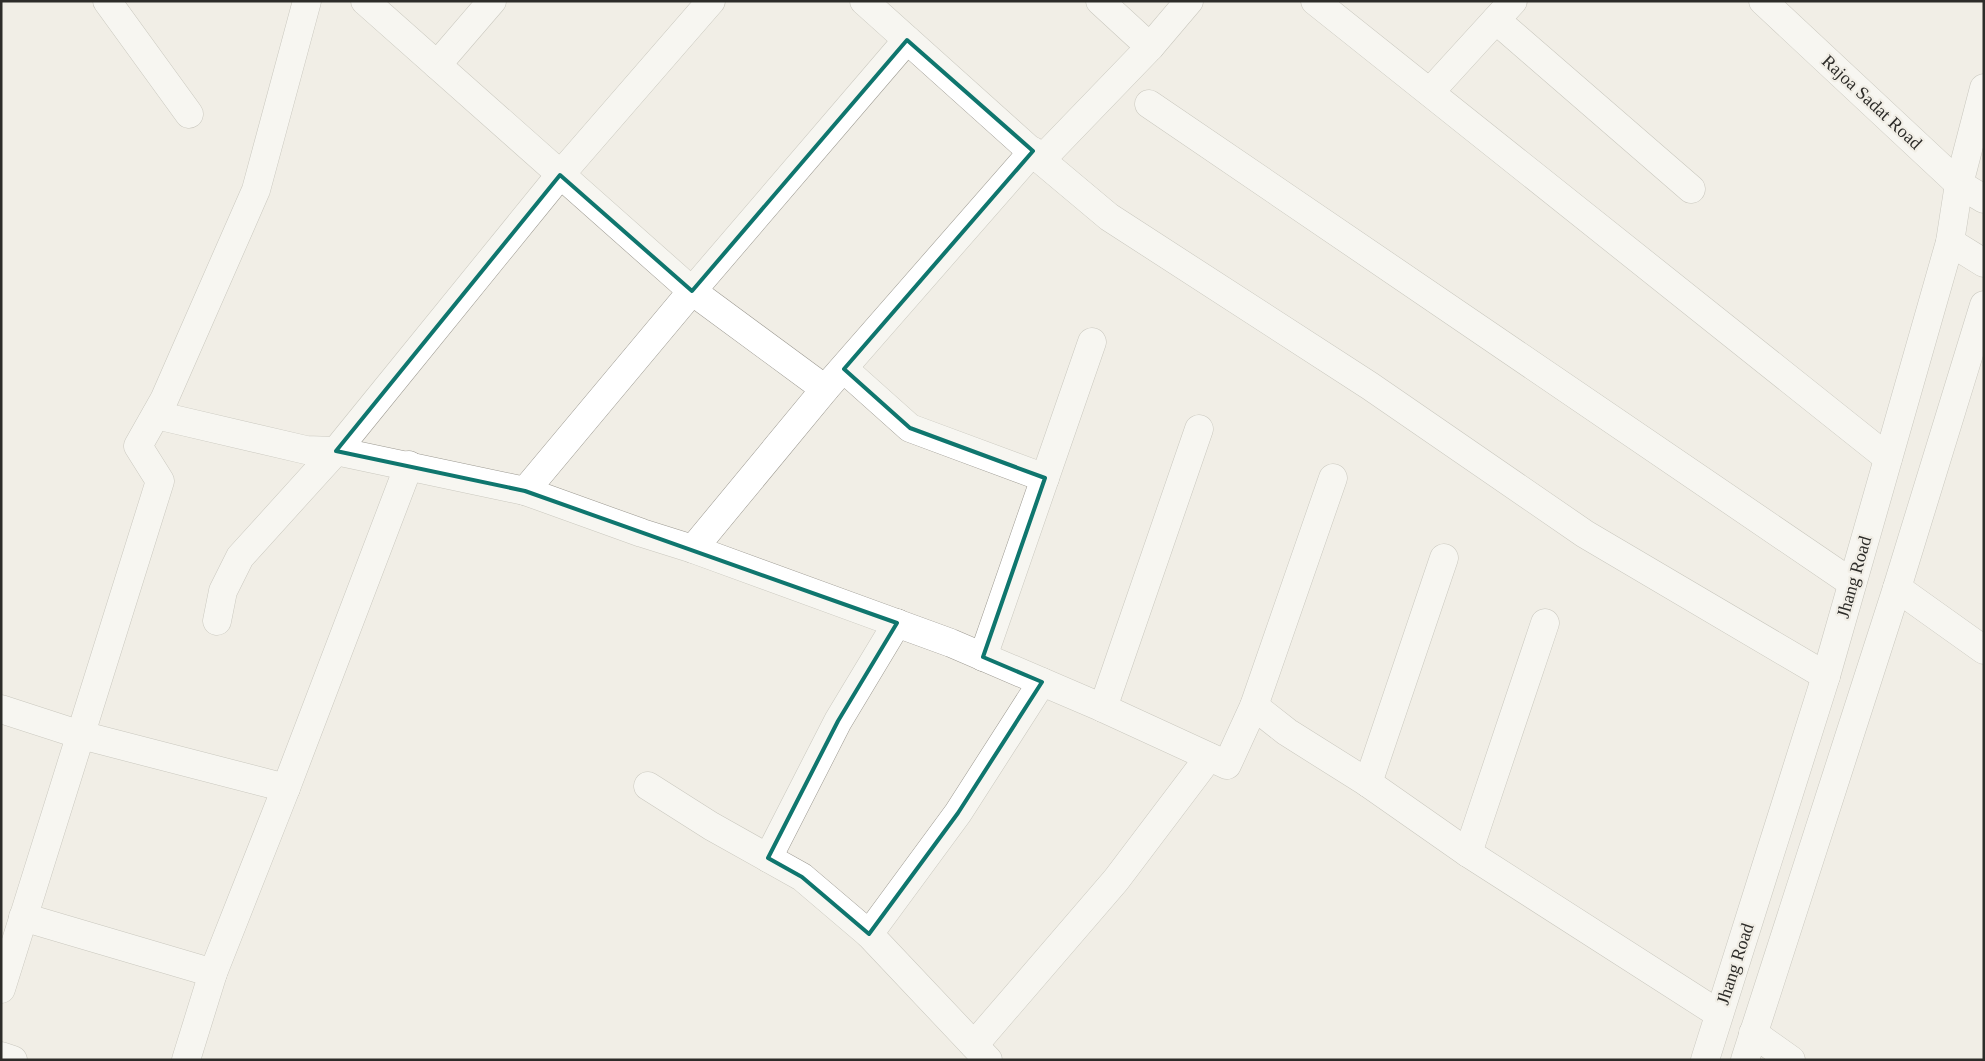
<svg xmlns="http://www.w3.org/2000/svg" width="1985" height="1061" font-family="Georgia,serif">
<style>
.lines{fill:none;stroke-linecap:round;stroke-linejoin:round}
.minor-casing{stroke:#9c9991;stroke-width:29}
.highway-casing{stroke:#9c9991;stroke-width:29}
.minor{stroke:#fff;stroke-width:28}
.highway{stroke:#fff;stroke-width:28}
.marked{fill:none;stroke:#0f766e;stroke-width:4;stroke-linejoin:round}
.labels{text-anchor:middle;stroke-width:4.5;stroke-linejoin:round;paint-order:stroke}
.street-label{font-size:18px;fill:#2d2c29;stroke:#f1eee6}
</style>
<rect width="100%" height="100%" fill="#f1eee6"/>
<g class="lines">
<defs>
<g id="minor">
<path d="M107,1L189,114"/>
<path d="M365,1L692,291L825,389"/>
<path d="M864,1L1041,160L1109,217L1370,386L1585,534L1826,676"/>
<path d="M1100,1L1150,47"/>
<path d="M1315,1L1888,458"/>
<path d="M1763,1L1959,184L1984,199"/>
<path d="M1496,20L1691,189"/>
<path d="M437,65L492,1"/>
<path d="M1430,92L1513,1"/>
<path d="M1149,104L1852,583"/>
<path d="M1041,160L1150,47L1189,1"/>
<path d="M1950,242L1984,263"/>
<path d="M844,369L910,428L1045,478"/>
<path d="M156,415L306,450L336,451L525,491L642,533L693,549L951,643L1103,708L1227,765L1254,706L1333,478"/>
<path d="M525,491L692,291L907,40"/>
<path d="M693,549L825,389L1033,151"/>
<path d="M1897,588L1984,650"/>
<path d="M217,621L223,591L240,557L336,451L560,175L711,1"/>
<path d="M983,657L1092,342"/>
<path d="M1254,706L1287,732L1368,783L1468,853L1719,1014"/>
<path d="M1103,708L1199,429"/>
<path d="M1,709L81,735L286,788"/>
<path d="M1368,783L1444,558"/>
<path d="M648,786L711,826L802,877L869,934L988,1060"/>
<path d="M1468,853L1545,623"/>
<path d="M768,858L838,721L897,623"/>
<path d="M23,917L213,973"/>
<path d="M869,934L958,813L1042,682"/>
<path d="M1,989L160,481L138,446L164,400L256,190L307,1"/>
<path d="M1753,1033L1791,1060"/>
<path d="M974,1045L1116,880L1209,757"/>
<path d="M1,1056L13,1060"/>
<path d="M186,1060L213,973L286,788L409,465"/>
</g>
<g id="highway">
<path d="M1705,1060L1826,676L1950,242L1959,184L1984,88"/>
<path d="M1745,1060L1897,588L1984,305"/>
</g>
</defs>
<use href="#minor" class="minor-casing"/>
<use href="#highway" class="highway-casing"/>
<use href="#minor" class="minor"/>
<use href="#highway" class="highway"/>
</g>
<path d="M0 0H1985V1061H0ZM907,40L1033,151L844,369L910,428L1045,478L983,657L1042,682L958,813L869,934L802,877L768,858L838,721L897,623L525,491L336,451L560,175L692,291Z" fill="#f1eee6" fill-opacity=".55" fill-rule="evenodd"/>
<path class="marked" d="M907,40L1033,151L844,369L910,428L1045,478L983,657L1042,682L958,813L869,934L802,877L768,858L838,721L897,623L525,491L336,451L560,175L692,291Z"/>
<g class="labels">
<g class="street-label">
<text transform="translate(1872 102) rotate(43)" y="6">Rajoa Sadat Road</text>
<text transform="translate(1854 577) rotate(-74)" y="6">Jhang Road</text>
<text transform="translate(1735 964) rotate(-72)" y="6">Jhang Road</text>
</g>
</g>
<rect width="1985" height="1061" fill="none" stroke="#2d2c29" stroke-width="5"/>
</svg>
